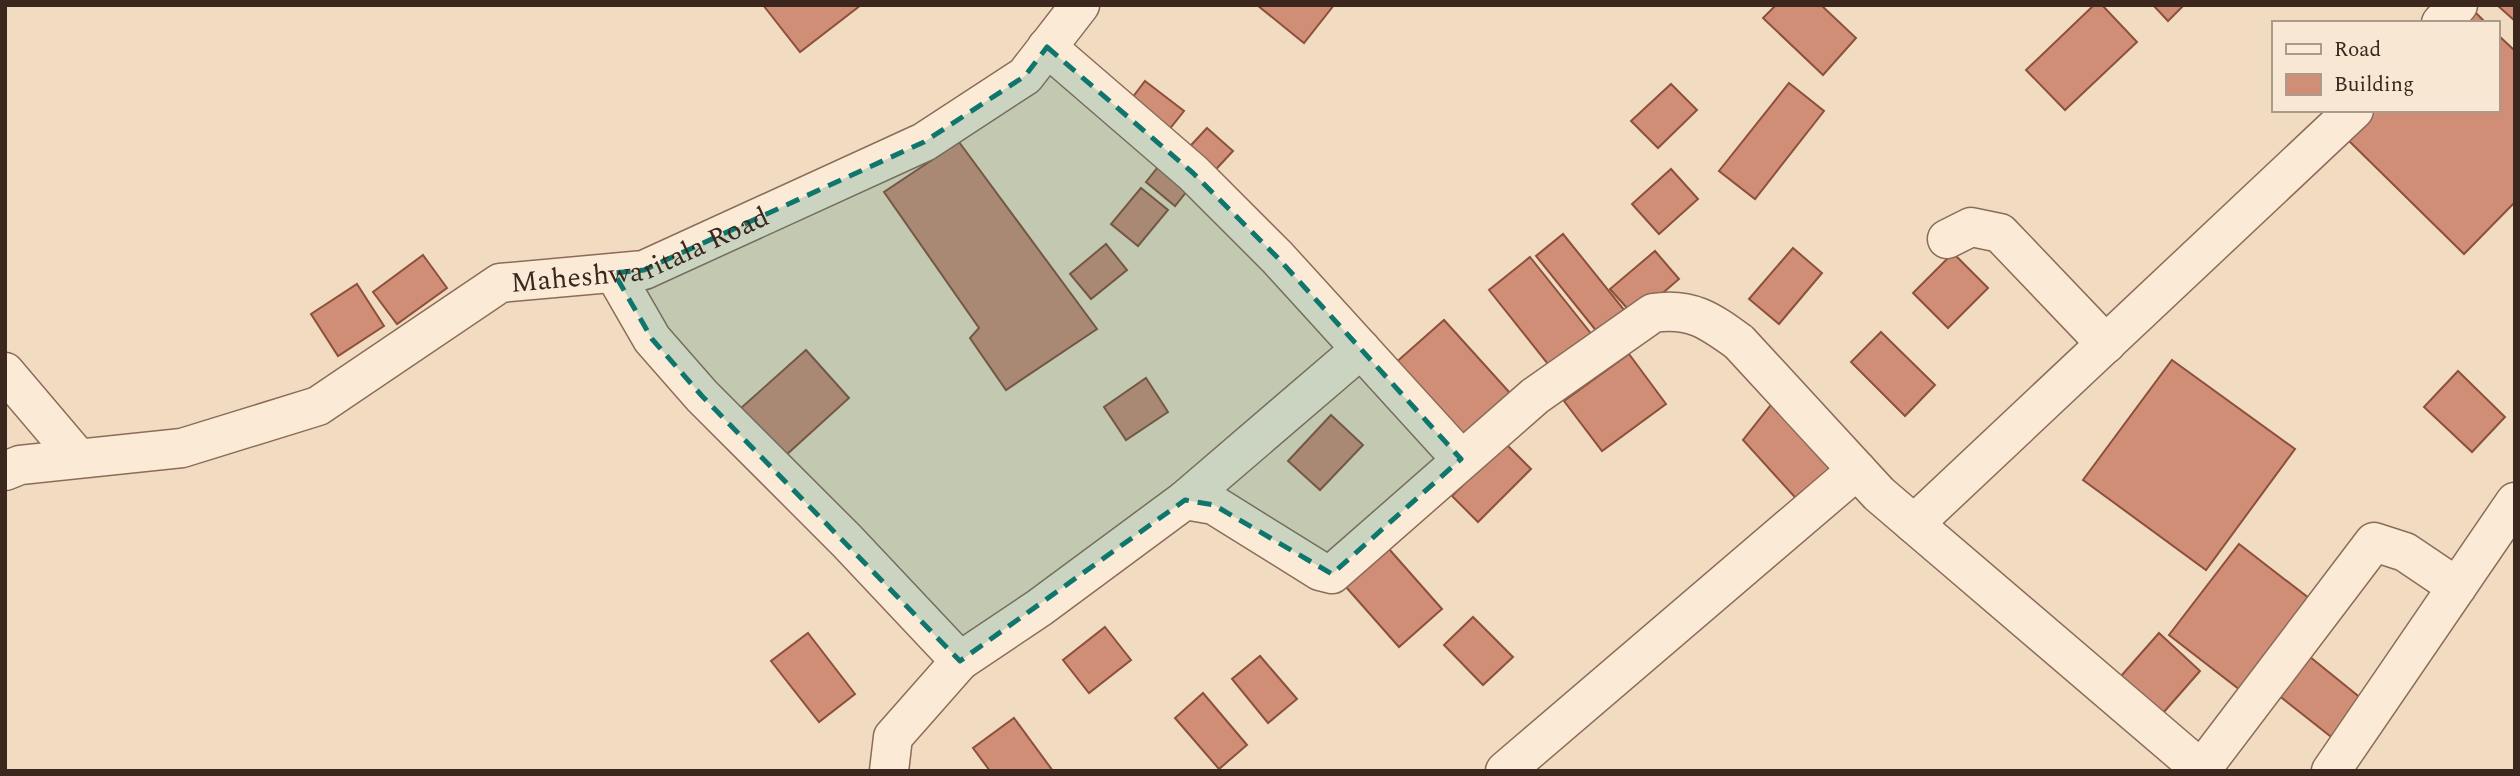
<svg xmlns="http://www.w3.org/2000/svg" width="2520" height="776" font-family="Spectral,serif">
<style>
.building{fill:#d18e76;stroke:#8d503c;stroke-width:2}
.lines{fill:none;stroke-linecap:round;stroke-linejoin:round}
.minor-casing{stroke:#8c6c58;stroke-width:41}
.minor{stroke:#fbead6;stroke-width:38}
.marked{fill:#0f766e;fill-opacity:0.2;stroke:#0f766e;stroke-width:5;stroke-dasharray:14 9;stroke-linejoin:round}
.labels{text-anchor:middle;stroke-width:6;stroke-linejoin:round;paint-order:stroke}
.street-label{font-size:28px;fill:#3b271d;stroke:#f8e7d2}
</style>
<rect width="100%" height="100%" fill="#f1dcc2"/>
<g class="building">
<path d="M763,5H861L800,52Z"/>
<path d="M1257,5H1334L1304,43Z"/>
<path d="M1776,5H1821L1856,38L1823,75L1763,18Z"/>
<path d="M2094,5H2102L2137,42L2065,110L2026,70Z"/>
<path d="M2153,5H2184L2168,21Z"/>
<path d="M2497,5H2515V21Z"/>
<path d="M2471,8L2486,23H2457Z"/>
<path d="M2497,34L2515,51V202L2464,254L2345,137L2371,110H2497Z"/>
<path d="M1145,81L1184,111L1164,136L1126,106Z"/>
<path d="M1789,83L1824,111L1755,199L1719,171Z"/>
<path d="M1671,84L1697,110L1658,148L1631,121Z"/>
<path d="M1207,128L1233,151L1206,180L1180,157Z"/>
<path d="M959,142L1097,329L1006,390L970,338L979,328L884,192Z"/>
<path d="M1166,157L1195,181L1175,206L1146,182Z"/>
<path d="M1671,169L1698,199L1659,234L1632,204Z"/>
<path d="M1141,188L1168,210L1138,246L1111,224Z"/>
<path d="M1563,234L1625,311L1598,333L1536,256Z"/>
<path d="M1106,244L1127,270L1091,299L1070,274Z"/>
<path d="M1793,248L1822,273L1779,324L1749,299Z"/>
<path d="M1655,251L1679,279L1635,317L1610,289Z"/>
<path d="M1953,253L1988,288L1948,328L1913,293Z"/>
<path d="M423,255L447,288L397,324L373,292Z"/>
<path d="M1530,257L1593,336L1552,369L1489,290Z"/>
<path d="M357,284L384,326L338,356L311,314Z"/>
<path d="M1444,320L1510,393L1459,439L1393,365Z"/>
<path d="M1881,332L1935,385L1905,416L1851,362Z"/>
<path d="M806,350L849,398L785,456L741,408Z"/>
<path d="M1629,354L1666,404L1602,451L1564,401Z"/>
<path d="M2172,360L2295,449L2206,570L2083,480Z"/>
<path d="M2458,371L2505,417L2472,452L2424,407Z"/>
<path d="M1146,378L1168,412L1126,440L1104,407Z"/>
<path d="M1778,396L1854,477L1812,516L1743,440Z"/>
<path d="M1331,415L1363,445L1320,490L1288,461Z"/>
<path d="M1505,443L1531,469L1478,522L1452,496Z"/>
<path d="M2239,544L2314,602L2244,693L2169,635Z"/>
<path d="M1389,549L1442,609L1399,647L1346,587Z"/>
<path d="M1473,617L1513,657L1483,685L1444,645Z"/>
<path d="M1105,627L1131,660L1089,693L1063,660Z"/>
<path d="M808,633L855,694L819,722L771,661Z"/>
<path d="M2159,633L2200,671L2156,721L2114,684Z"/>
<path d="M2299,648L2373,708L2344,747L2268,687Z"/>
<path d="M1260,656L1297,699L1268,723L1232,679Z"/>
<path d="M1203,693L1247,745L1219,769L1175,718Z"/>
<path d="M1014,718L1053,771H990L973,748Z"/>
</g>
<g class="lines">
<defs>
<g id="minor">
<path d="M2441,23L2458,5"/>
<path d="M1047,47L1193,173L1277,257L1461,459"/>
<path d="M1947,239L1971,227L2000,233L2106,344"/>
<path d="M614,273L652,339L702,396L847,541L960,661"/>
<path d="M5,372L78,458"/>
<path id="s1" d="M5,471L20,465L182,448L318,406L500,283L644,270L924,142L1025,76L1080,5"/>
<path d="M1185,500L1361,349"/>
<path d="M1914,524L2354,110"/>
<path d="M2201,770L2374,542L2405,552L2457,587"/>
<path d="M889,771L893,737L960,661L1039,608L1185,500L1214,505L1320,571L1332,574L1535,396L1653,313C1691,307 1710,321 1739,342L1879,494L2203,771"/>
<path d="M1505,771L1857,470"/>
<path d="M2331,771L2515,502"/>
</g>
</defs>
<use href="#minor" class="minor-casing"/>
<use href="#minor" class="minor"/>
</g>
<path class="marked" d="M1047,47L1193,173L1277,257L1461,459L1332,574L1214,505L1185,500L960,661L702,396L652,339L614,273L644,270L924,142L1025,76Z"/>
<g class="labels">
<g class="street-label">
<text dy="10" stroke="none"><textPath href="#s1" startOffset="686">Maheshwaritala Road</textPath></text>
</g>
</g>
<rect width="2520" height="776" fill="none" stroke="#3b271d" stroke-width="14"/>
<rect x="2272" y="21" width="228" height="91" fill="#f8e7d2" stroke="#ac9a8a" stroke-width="2"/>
<rect x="2286" y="44" width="35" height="10" fill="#fbead6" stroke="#ac9a8a" stroke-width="2"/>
<text x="2334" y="56" font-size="21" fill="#3b271d">Road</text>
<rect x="2286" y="74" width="35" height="21" fill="#d18e76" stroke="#ac9a8a" stroke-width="2"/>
<text x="2334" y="91" font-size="21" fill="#3b271d">Building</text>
</svg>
